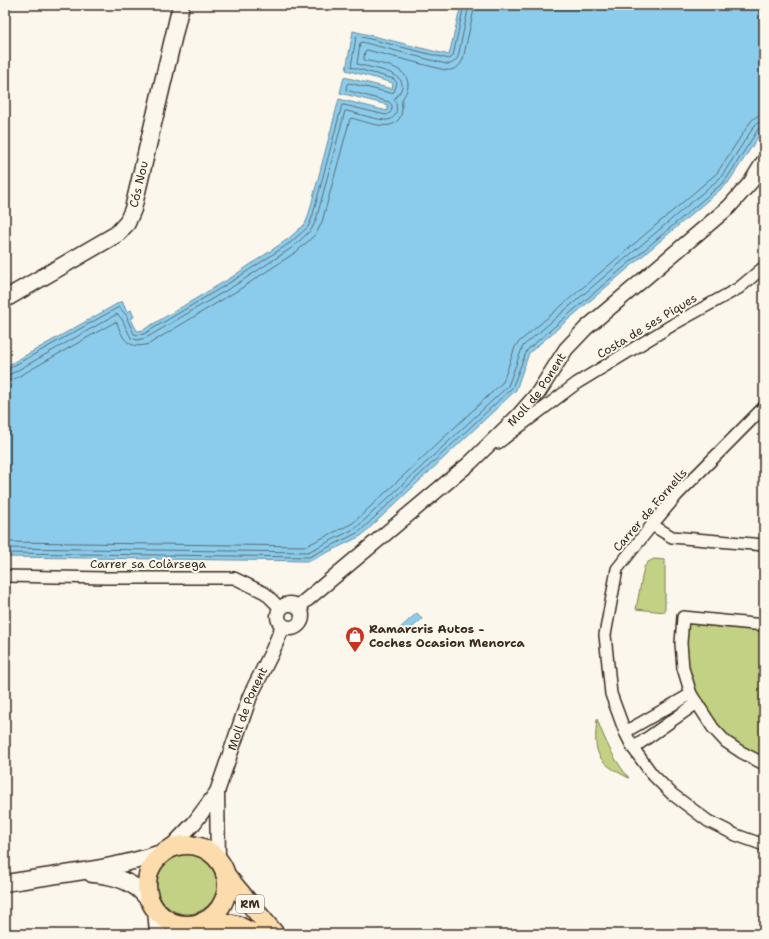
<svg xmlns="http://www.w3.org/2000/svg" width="769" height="939" font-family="'Shantell Sans',sans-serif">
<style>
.green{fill:#c3d185;stroke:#7f7e52}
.water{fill:#8bccec;stroke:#6b8b9a}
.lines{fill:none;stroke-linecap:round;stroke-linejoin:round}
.shore{stroke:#5b6b70;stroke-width:1}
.minor-casing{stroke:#3b2a1e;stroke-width:14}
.tertiary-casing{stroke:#3b2a1e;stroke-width:17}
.secondary-casing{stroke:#3b2a1e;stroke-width:19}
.primary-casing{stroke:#3b2a1e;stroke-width:21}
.minor{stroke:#fbf7ec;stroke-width:11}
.tertiary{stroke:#fbf7ec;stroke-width:14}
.secondary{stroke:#fbf7ec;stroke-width:16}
.primary{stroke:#fcdcac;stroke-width:18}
.labels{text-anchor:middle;stroke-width:4;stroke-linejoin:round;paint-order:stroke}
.shield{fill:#fbf7ec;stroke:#75685c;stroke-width:1}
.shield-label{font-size:11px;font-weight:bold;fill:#3b2a1e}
.street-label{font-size:12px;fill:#3b2a1e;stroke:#fbf7ec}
.poi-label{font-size:12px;font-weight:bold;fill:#3b2a1e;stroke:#fbf7ec;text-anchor:start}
</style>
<rect width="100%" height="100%" fill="#fbf7ec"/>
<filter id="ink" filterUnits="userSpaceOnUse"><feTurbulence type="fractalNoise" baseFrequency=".025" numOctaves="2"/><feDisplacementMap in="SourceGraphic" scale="8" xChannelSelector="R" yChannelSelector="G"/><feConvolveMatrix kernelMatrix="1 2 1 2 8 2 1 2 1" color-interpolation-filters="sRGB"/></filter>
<g filter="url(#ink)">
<g class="green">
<path d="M654,559L665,560V612L636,609L644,567L648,562Z"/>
<path d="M688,624L764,631V760C754,754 742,748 733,741C714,725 692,694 688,670C685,654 686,639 688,624Z"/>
<path d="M597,719C605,741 614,760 629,778C597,762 593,755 597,719Z"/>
<circle cx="187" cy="884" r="30"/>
</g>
<g class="water">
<path d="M461,5H764V128L728,183L529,353L516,390L361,536L310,561L5,557V367L122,301L127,312L131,310L134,317L131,319L137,331L143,330L232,277L288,239L305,224L308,217L339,99L387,111L388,105L340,93L344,77L392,89L393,83L346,70L353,31L449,55Z"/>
<path d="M417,613L422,619L403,635L399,629Z"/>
</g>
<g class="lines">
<g class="shore">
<path d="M5,370L8,369L119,307L127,316L128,321L134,334L137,335L144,334L234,280L290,243L308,227L312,218L342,105H344L386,115C391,114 392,110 392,105L389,102L346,90L347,84L349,83L390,93L394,92L397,83L394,79L351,67L356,37L358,36L449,59L453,56L464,5"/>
<path d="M5,375L11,374L117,314L122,319L131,338L137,340L146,338L237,284L293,247L311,230L316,220L345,111H347C356,113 380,121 388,120C398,118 398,106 394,99C421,73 373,69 357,64L360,43L362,42L446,64C451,65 455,62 458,57L469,5"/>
<path d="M5,381L14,379L115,322L117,323C123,340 129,350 149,344L240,289L296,252L316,234L322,222L350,119L351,118C365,121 394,135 401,115C403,109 401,104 402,100C404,95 407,93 408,86C409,65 378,64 364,60V58L365,51L367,50L445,70C454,71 460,67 463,59L475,5"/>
<path d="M5,542L306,546L353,523L503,382L515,347L519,342L717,173L751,121L757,116L764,115"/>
<path d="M5,548L308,552L356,528L508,386L523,346L721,177L755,125L759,122L764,121"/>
<path d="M5,553L309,557L359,532L512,388L527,350L725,181L759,128L764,126"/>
</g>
<defs>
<g id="minor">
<path d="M764,407L677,495L652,525L617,569L605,635L611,694L625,732L633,748L652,774L672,794L708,821L736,835L764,845"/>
<path d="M498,443L577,383L674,324L739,288L764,267"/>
<path d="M652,525L672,537L764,545"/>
<path d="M5,576L106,578H234L265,593L280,608"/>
<path d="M764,625L683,617L681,643L683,668L691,694L713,728L726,742L741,752L764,764"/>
<path d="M625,732L691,694"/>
<path d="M633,748L697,703"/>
</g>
<g id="tertiary">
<circle cx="290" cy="616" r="12"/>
<path id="s1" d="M298,607L470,463L518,416L538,393L566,349L586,328L729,207L751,182L764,161"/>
<path d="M217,792L218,860"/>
<path id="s2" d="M170,848L194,823L217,792L250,696L272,652L283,626"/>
</g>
<g id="secondary">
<path id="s3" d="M5,299L117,234L127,223L133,209L181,5"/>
<path d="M92,874C108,875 125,879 138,889C143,893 147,899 152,903"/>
<path d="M5,883C58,874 112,870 164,852"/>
<path d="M156,909L158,934"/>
<path d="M181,934L193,924"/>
</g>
<g id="primary">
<circle cx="187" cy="885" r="40"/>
<path d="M225,874L275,934"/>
<path d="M199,923L218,921L237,925L255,934"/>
</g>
</defs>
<use href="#minor" class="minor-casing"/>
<use href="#tertiary" class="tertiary-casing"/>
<use href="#secondary" class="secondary-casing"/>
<use href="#primary" class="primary-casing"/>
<use href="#minor" class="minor"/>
<use href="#tertiary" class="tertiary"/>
<use href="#secondary" class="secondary"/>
<use href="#primary" class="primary"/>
</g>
</g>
<defs>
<symbol id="shop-pin" viewBox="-11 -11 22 30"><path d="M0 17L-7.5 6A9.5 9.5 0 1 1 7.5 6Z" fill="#c8321e" stroke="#fbf7ec"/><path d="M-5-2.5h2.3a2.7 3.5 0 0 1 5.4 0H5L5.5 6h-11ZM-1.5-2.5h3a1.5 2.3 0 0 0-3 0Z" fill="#fff"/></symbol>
</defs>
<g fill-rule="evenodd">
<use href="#shop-pin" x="344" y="625" width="22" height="30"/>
</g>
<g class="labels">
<rect class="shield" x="236" y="895" width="28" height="18" rx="3"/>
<g class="shield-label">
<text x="250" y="908">RM</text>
</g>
<g class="street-label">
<text dy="4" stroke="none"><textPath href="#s3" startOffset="185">Cós Nou</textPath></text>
<text transform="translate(647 326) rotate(-31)" y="4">Costa de ses Piques</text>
<text dy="4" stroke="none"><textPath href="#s1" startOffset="324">Moll de Ponent</textPath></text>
<text transform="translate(650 510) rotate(-49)" y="4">Carrer de Fornells</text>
<text x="148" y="568">Carrer sa Colàrsega</text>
<text dy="4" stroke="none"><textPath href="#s2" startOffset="162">Moll de Ponent</textPath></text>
</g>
<g class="poi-label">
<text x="369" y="633">Ramarcris Autos -<tspan x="369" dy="14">Coches Ocasion Menorca</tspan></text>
</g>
</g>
<rect width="769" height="939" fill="none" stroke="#fbf7ec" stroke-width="20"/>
<rect x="10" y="10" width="749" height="919" fill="none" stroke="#3b2a1e" stroke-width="1.5" filter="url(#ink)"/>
</svg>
